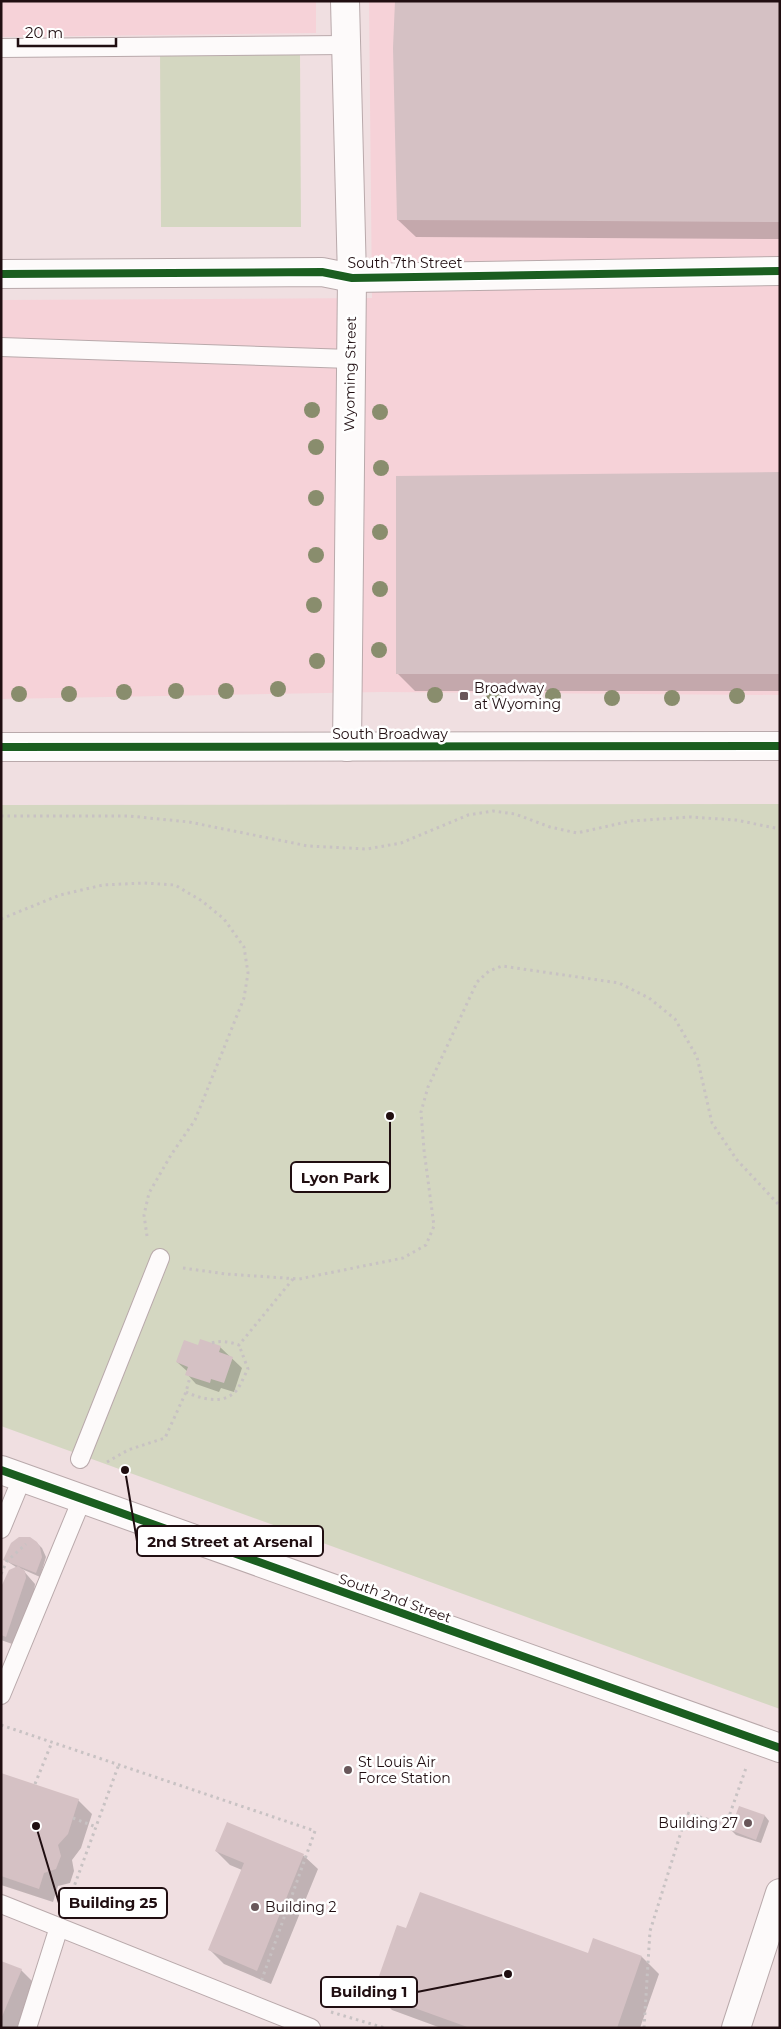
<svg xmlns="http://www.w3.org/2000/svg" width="781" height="2029" font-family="Montserrat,sans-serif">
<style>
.built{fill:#f6d2d8}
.green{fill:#d4d7c1}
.shadow{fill:#0003}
.building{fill:#d5c1c4}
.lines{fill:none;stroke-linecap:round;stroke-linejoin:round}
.service-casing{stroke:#b9a9ab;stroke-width:20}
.minor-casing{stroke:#b9a9ab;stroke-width:30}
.primary-casing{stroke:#b9a9ab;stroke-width:30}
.path{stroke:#c8c2c3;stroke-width:3;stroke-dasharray:2.5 4;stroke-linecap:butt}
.service{stroke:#fdfafa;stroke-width:18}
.minor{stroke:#fdfafa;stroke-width:28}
.primary{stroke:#fdfafa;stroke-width:28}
.cycleway-casing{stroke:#fff;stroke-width:11}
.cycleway{stroke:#1b5e20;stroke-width:8}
.tree{fill:#898d6d}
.poi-dot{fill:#69575a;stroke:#fff;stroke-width:2}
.labels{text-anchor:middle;stroke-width:5;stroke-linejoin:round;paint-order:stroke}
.street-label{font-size:14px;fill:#200e11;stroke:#fff}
.poi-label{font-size:14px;fill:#200e11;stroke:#fff;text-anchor:start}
.leader{fill:none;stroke:#200e11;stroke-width:2}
.callout-dot{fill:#200e11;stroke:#fff;stroke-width:2}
.callout{fill:#fff;stroke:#200e11;stroke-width:2}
.callout-label{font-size:15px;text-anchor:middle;font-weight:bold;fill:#200e11}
</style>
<rect width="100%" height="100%" fill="#f0dfe1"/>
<g class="built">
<path d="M1,1H316V33L1,37Z"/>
<path d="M369,1H780V695L382,692L1,699V300L372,298Z"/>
</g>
<g class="green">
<path d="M160,52H300L301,227H161Z"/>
<path d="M780,804V1709L1,1426V805Z"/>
</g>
<g class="shadow">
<path d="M780,1V239L416,237L398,220Z"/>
<path d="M780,473V691H415L397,673Z"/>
<path d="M199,1347H220L242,1368L234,1392L221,1388L219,1392L196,1384L187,1374L188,1372L177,1362Z"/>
<path d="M37,1543L42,1548L46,1557L40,1577L22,1569L35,1584L34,1592L15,1645L1,1640V1594L16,1567L5,1560Z"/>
<path d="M1,1774L78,1800L92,1814L81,1848L72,1860L74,1871L70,1883L58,1886L53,1902L1,1885Z"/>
<path d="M740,1808L765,1816L769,1821L761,1843L736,1835L731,1830Z"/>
<path d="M227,1824L304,1856L318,1869L271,1984L224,1964L210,1950L242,1870L230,1865L216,1851Z"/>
<path d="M407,1930L589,1955L642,1957L659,1974L640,2028H441L392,2010L374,1992Z"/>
<path d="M1,1962L21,1970L35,1984L17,2028H1Z"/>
</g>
<g class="building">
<path d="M395,1H780V222L397,220L393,48Z"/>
<path d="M780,472V674H396V476Z"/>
<path d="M200,1339L221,1346L219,1352L233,1357L224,1383L211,1379L210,1383L185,1375L188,1367L176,1362L184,1340L198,1345Z"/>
<path d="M19,1537H30L37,1542L40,1547L42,1557L36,1573L3,1560L11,1543Z"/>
<path d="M18,1566L25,1571L26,1578L6,1637L1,1635V1587L9,1570Z"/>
<path d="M1,1773L79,1799L68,1834L58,1845L61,1856L56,1869L44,1873L39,1889L1,1876Z"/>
<path d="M739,1806L765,1815L756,1840L730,1830Z"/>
<path d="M227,1822L304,1854L257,1971L208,1950L244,1863L215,1851Z"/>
<path d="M420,1892L588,1953L593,1938L642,1956L617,2028H470L373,1993L397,1925L406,1928Z"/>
<path d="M1,1961L22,1969L1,2019Z"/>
</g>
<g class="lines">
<defs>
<g id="service">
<path d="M1,48L346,45"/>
<path d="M1,347L350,359"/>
<path d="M80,1459L160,1258"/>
<path d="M1,1529L22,1478"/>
<path d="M1,1695L82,1499"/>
<path d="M1,1904L311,2028"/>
<path d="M27,2028L59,1927"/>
</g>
<g id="minor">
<path d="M345,1L352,278L347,747"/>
<path d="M1,274L322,272L352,278L780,271"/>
<path d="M1,1470L780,1748"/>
<path d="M736,2028L780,1893"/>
</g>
<path id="primary" d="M1,747L780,746"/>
</defs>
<use href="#service" class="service-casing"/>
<use href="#minor" class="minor-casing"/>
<use href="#primary" class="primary-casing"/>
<g class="path">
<path d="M1,816H129L189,822L308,846L367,849L401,843L468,815L493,811L515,814L550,827L577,833L631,821L690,817L736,820L780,829"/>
<path d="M1,919L60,895L103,885L144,883L175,885L202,901L224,919L244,947L248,973L244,998L195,1120L171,1155L149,1193L144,1215L147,1236"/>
<path d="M183,1268L226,1274L299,1279L403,1258L426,1245L434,1226L424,1150L421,1112L428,1087L477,982L489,971L502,966L619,983L649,998L675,1019L697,1057L712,1123L737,1160L780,1206"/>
<path d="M212,1343C221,1340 230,1342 239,1345L293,1279"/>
<path d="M186,1392C201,1399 223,1405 236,1391C241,1385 244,1376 248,1369L239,1345"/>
<path d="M107,1462L128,1450L165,1438L186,1392L190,1377"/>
<path d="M1,1574L7,1561L26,1544"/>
<path d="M1,1725L315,1831L261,1982"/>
<path d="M35,1784L52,1742"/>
<path d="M73,1818L96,1827"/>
<path d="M68,1903L119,1764"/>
<path d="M331,2012L385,2028"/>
<path d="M644,2028L650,1931L687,1813L726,1825L746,1768"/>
</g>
<use href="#service" class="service"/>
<use href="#minor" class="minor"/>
<use href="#primary" class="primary"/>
<defs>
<g id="cycleway">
<path d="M1,274L322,272L352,278L780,271"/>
<path d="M1,747L780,746"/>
<path d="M1,1470L780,1748"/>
</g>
</defs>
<use href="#cycleway" class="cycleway-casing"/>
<use href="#cycleway" class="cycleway"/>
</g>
<g class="tree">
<circle cx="312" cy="410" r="8"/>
<circle cx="380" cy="412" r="8"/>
<circle cx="316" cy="447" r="8"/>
<circle cx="381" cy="468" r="8"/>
<circle cx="316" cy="498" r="8"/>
<circle cx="380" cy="532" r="8"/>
<circle cx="316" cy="555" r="8"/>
<circle cx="380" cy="589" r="8"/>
<circle cx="314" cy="605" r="8"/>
<circle cx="379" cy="650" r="8"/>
<circle cx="317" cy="661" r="8"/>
<circle cx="278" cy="689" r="8"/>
<circle cx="176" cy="691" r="8"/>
<circle cx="226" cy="691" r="8"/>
<circle cx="124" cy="692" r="8"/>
<circle cx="19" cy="694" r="8"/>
<circle cx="69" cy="694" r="8"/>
<circle cx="494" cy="694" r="8"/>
<circle cx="435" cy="695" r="8"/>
<circle cx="553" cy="696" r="8"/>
<circle cx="737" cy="696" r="8"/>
<circle cx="612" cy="698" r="8"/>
<circle cx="672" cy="698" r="8"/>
</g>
<g class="poi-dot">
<rect x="459" y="691" width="10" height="10" rx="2.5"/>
<circle cx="348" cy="1770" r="5"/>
<circle cx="748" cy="1823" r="5"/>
<circle cx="255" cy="1907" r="5"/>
</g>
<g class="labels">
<g class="street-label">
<text x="405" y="268">South 7th Street</text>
<text transform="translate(350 374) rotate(-89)" y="5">Wyoming Street</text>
<text x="390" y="739">South Broadway</text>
<text transform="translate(395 1598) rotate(20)" y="5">South 2nd Street</text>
</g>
<g class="poi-label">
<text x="474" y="693">Broadway<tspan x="474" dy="16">at Wyoming</tspan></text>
<text x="358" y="1767">St Louis Air<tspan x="358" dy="16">Force Station</tspan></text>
<text x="738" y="1828" text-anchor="end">Building 27</text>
<text x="265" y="1912">Building 2</text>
</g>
</g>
<path class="leader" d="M390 1116L390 1177M125 1470L137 1541M36 1826L59 1903M508 1974L417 1992"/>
<g class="callout-dot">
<circle cx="390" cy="1116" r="5"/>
<circle cx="125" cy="1470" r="5"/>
<circle cx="36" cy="1826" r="5"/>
<circle cx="508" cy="1974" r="5"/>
</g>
<g class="callout">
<rect x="291" y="1162" width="99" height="30" rx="5"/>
<rect x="137" y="1526" width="186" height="30" rx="5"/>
<rect x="59" y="1888" width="108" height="30" rx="5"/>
<rect x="321" y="1977" width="96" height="30" rx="5"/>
</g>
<g class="callout-label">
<text x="340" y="1183">Lyon Park</text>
<text x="230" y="1547">2nd Street at Arsenal</text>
<text x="113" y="1908">Building 25</text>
<text x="369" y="1997">Building 1</text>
</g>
<rect width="781" height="2029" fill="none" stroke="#200e11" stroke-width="5"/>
<path d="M18 38v8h98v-8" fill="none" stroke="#200e11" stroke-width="2.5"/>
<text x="25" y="38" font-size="15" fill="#200e11" stroke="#ffffff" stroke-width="4" paint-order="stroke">20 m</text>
</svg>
